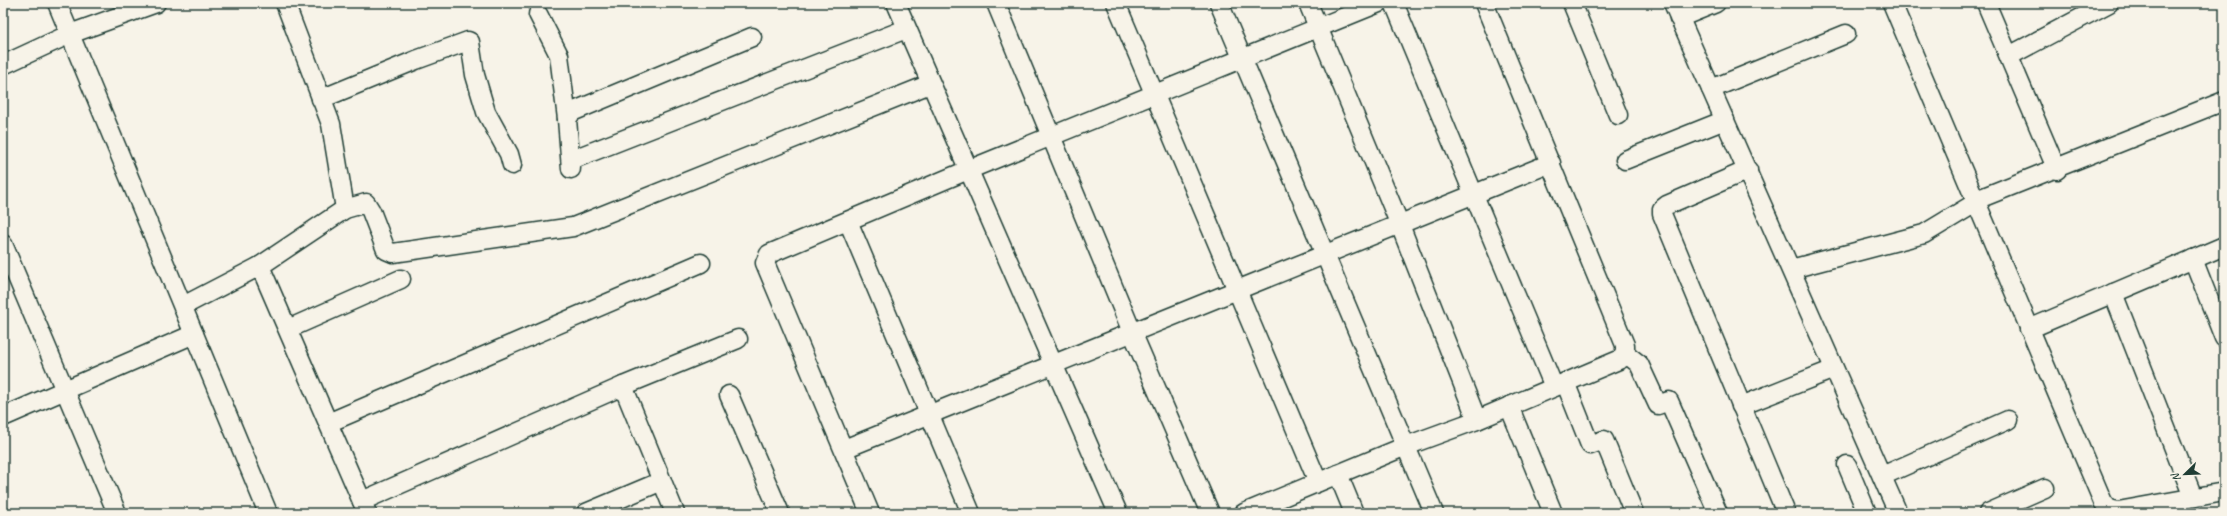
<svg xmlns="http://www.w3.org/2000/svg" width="2227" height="516" font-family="Caveat,sans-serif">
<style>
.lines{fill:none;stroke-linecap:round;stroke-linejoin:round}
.minor-casing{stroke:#1f3d34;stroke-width:21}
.minor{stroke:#f7f3e8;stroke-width:18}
</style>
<rect width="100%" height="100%" fill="#f7f3e8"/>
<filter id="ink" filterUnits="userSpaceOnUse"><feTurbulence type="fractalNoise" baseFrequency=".025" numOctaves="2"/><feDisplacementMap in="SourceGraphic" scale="8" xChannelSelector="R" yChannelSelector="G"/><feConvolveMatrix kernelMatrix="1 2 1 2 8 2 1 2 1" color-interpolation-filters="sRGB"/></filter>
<g filter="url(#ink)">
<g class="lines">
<defs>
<g id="minor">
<path d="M57,3L268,513"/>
<path d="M285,3L331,124L345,209"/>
<path d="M896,3L1118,513"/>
<path d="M996,3L1132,332L1210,513"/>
<path d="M1116,3L1318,482"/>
<path d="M1219,3L1434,513"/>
<path d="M1308,3L1400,225L1477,420"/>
<path d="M1394,3L1554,387"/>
<path d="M1572,3L1618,115"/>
<path d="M1673,3L1898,513"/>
<path d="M1892,3L2103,502L2109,509L2118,511L2224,492"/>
<path d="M1986,3L2057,170"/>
<path d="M538,14L559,55L567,119"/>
<path d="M1679,18L1716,3"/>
<path d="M2009,56L2109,3"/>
<path d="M3,65L70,34L156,3"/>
<path d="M1711,89L1846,34"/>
<path d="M321,99L416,60L468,41L470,42L475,75L486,112L509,154L512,165"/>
<path d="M571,160L906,29"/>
<path d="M1625,160L1725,120"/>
<path d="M571,169L567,119L572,112L752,37"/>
<path d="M1748,170L1667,205L1662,209V214L1786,513"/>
<path d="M1976,200L2224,101"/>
<path d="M848,221L971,513"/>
<path d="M3,244L117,513"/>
<path d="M2193,259L2224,338"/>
<path d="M260,266L367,513"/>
<path d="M1791,269L1924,234L1977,202"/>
<path d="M2113,293L2193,497"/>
<path d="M183,306L260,266L345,209L366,203L371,211L386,250L393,253L573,227L930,84"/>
<path d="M288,329L401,279"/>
<path d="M2029,329L2224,246"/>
<path d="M1625,353L1639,364L1658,405L1669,401L1718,513"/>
<path d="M1565,382L1590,445L1604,440L1634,513"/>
<path d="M623,386L675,513"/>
<path d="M729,395L780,513"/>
<path d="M1509,406L1553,513"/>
<path d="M1741,406L1834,369"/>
<path d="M3,417L194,334"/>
<path d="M328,423L701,263"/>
<path d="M844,449L1551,163"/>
<path d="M1847,465L1867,513"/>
<path d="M1338,474L1354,513"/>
<path d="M1882,476L2008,420"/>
<path d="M362,501L623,386L738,339"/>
<path d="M586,513L662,481"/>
<path d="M870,513L765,263L769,254L968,170L1379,3"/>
<path d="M1244,513L1406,446L1477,420L1621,359L1625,353V345L1484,3"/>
<path d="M1988,513L2045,488"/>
</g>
</defs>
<use href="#minor" class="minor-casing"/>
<use href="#minor" class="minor"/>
</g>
</g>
<rect width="2227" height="516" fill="none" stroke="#f7f3e8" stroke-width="16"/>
<rect x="8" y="8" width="2211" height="500" fill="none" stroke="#1f3d34" stroke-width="1.5" filter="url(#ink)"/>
<g transform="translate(2185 474) rotate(247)" stroke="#f7f3e8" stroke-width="3" paint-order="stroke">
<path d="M0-3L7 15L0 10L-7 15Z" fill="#1f3d34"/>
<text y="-6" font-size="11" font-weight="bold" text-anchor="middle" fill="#1f3d34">N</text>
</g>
</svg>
